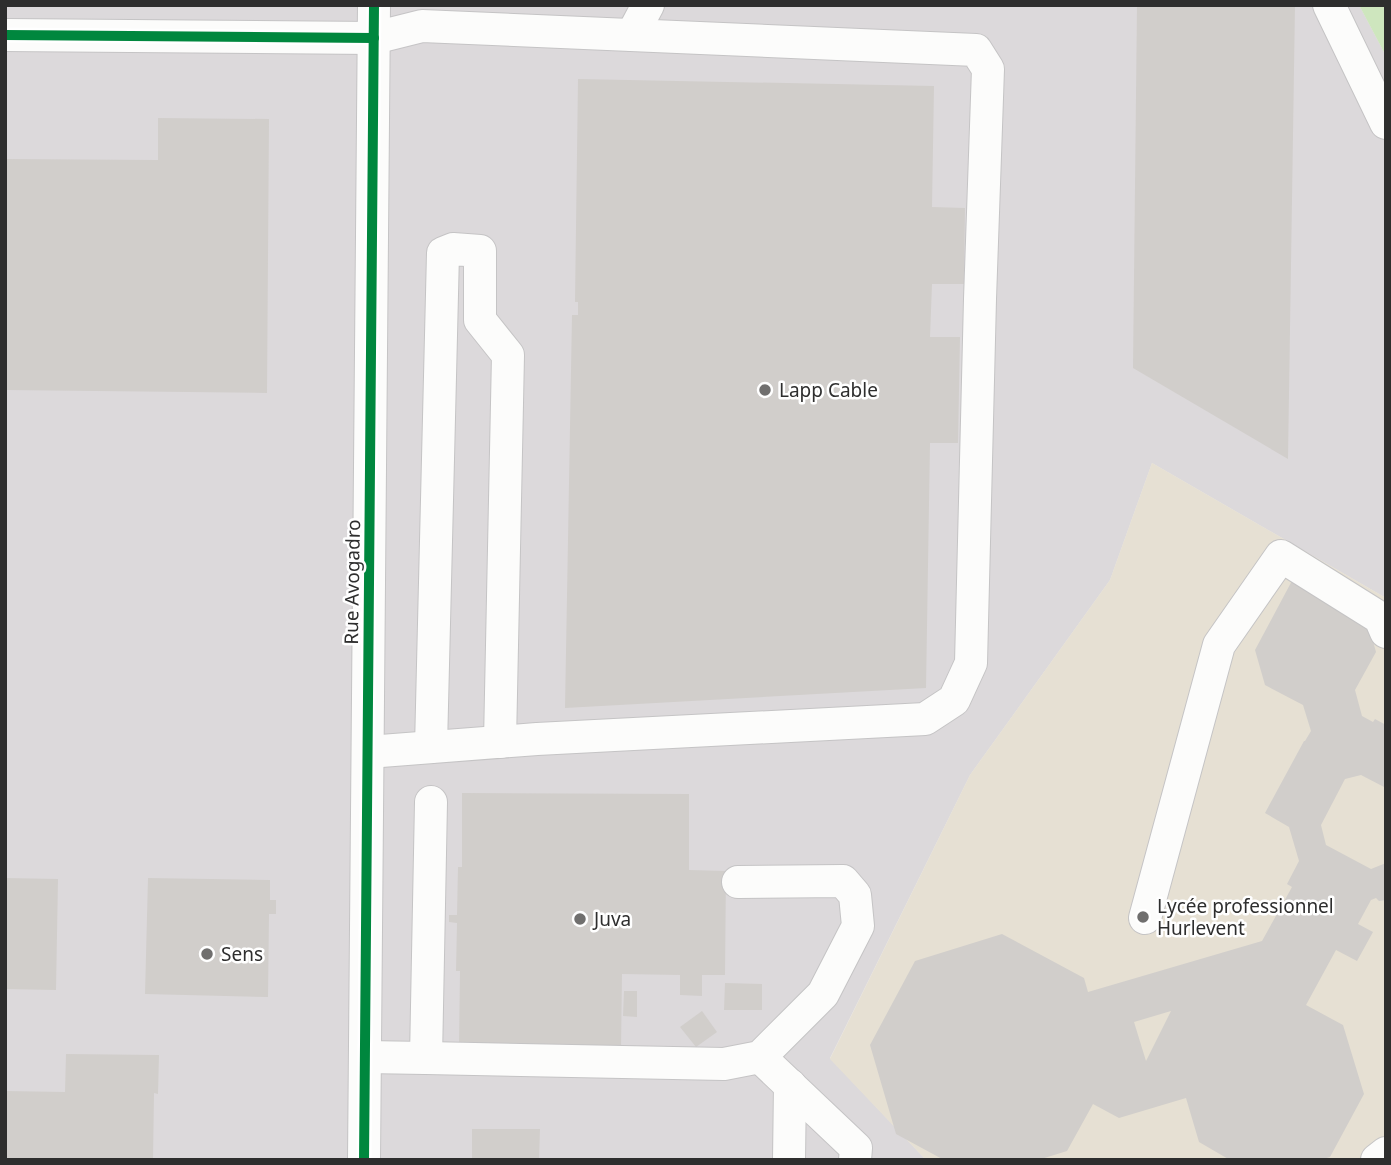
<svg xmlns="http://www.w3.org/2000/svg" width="1391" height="1165" font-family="'Noto Sans',sans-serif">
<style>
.industrial{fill:#dcd9db}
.education{fill:#e6e0d3}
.green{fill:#cee6be}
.building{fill:#d1cecb;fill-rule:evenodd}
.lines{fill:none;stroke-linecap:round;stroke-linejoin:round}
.minor-casing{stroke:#c5c4c5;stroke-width:34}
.minor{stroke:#fcfcfb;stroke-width:32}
.cycleway-casing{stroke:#fff;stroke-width:15}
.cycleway{stroke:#00873e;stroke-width:10}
.poi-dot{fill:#706f6e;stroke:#fff;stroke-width:2.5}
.labels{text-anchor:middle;stroke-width:5;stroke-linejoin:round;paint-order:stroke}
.poi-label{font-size:19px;fill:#2e2e2e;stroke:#fff;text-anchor:start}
.street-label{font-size:19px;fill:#2e2e2e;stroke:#fff}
</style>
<rect width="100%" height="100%" fill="#ece8e4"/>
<path class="industrial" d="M5,5H1359L1386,56V598L1152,463L1110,580L970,775L830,1058L926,1160H5Z"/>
<path class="education" d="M1152,463L1386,598V1160H926L830,1059L970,775L1110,580Z"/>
<path class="green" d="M1359,5H1386V56Z"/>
<g class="building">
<path d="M1137,5H1295L1288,459L1133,368Z"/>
<path d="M578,79L934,86L932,207L965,208L964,284H932L930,337H960L958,443H930L926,688L565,708L572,315H578V302H575Z"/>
<path d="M158,118L269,119L267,393L5,390V159L158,160Z"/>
<path d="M1294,577L1366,616L1376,652L1355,690L1362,716L1373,722L1375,719L1386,725V788L1361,775L1345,779L1321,825L1326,845L1371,869L1386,863V900L1379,901L1376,898L1371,900L1358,924L1373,932L1357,961L1336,950L1306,1005L1343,1025L1364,1094L1330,1157L1320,1160H1230L1199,1142L1186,1098L1119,1118L1093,1104L1067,1151L1038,1160H944L896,1134L870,1045L915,961L1002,934L1084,978L1088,992L1262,941L1292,887L1287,884L1299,861L1289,827L1265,813L1304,741H1305L1311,731L1303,705L1265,685L1255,650ZM1171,1011L1146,1061L1134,1022Z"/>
<path d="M462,793L689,794V870L726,871L725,975H702V996L680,995V975L622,974L621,1050L459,1047L460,971H456L457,923L449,922V915H457L458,867H462Z"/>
<path d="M5,878L58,879L56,990L5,989Z"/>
<path d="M148,878L270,880V900H276V914H269L268,997L145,994Z"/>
<path d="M725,983L762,984V1010H724Z"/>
<path d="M624,991H637V1017L623,1016Z"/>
<path d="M702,1011L717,1032L696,1047L680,1027Z"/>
<path d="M66,1054L159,1055L158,1094L154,1093L153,1160H5V1091L65,1092Z"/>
<path d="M472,1129H540L539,1160H472Z"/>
</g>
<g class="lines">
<defs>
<g id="minor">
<path d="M1329,5L1386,123"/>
<path d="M5,35L374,38L422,26L976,50L988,69L980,299L971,663L954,700L925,719L537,739L368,752"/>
<path d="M632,35L648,5"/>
<path d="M431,747L443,253L453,249L480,251V320L508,355L500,742"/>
<path d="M1145,918L1219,645L1281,556L1380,618L1386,632"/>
<path d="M365,1057L426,1058L431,802"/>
<path d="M760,1057L856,1148L855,1160"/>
<path d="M426,1058L724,1064L760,1057L823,994L858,926L855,895L843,881L738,882"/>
<path d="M364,1160L374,5"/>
<path d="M789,1160L790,1085"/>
<path d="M1377,1160L1386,1153"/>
</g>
</defs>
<use href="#minor" class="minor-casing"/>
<use href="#minor" class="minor"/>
<defs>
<g id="cycleway">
<path d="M5,35L374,38"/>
<path d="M364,1160L374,5"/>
</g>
</defs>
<use href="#cycleway" class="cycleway-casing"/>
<use href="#cycleway" class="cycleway"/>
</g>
<g class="poi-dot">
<circle cx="765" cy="390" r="7"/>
<circle cx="1143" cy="917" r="7"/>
<circle cx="580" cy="919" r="7"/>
<circle cx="207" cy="954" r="7"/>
</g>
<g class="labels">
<g class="poi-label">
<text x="779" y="397">Lapp Cable</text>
<text x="1157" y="913">Lycée professionnel<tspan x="1157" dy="22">Hurlevent</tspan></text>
<text x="594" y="926">Juva</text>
<text x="221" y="961">Sens</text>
</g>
<g class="street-label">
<text transform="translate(352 582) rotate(-89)" y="7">Rue Avogadro</text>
</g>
</g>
<rect width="1391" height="1165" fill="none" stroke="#2e2e2e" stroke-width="14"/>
</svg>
